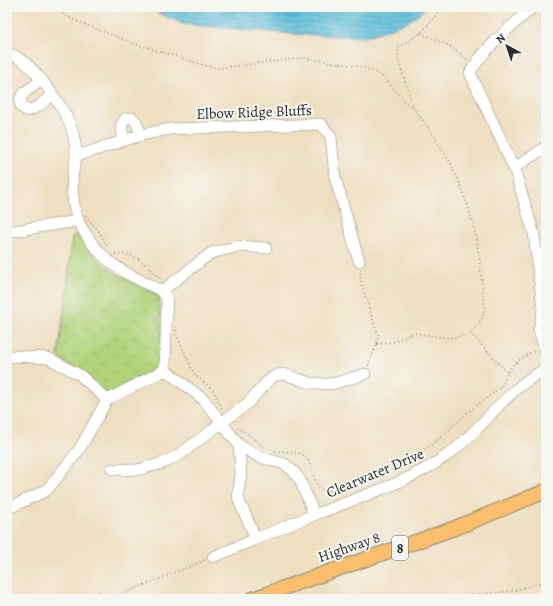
<svg xmlns="http://www.w3.org/2000/svg" width="553" height="606" font-family="Alegreya,serif">
<style>
.park{fill:url(#park-crowns);stroke:#6e7f52}
.water{fill:url(#water-rules);stroke:#447583}
.lines{fill:none;stroke-linecap:round;stroke-linejoin:round}
.minor-casing{stroke:#8c8576;stroke-width:12}
.major-casing{stroke:#8c8576;stroke-width:16}
.path{stroke:#8c8576;stroke-width:1.5;stroke-dasharray:1 3;stroke-linecap:butt}
.minor{stroke:#fff;stroke-width:11}
.major{stroke:#f9bf6d;stroke-width:14}
.labels{text-anchor:middle;stroke-width:4;stroke-linejoin:round;paint-order:stroke}
.shield{fill:#f6f6f2;stroke:#686867;stroke-width:1}
.shield-label{font-size:14px;font-weight:bold;fill:#2b2b2b}
.street-label{font-size:15px;fill:#2b2b2b;stroke:#f6f6f2}
</style>
<defs>
<pattern id="park-crowns" width="20" height="18" patternUnits="userSpaceOnUse"><rect width="20" height="18" fill="#b2d37a"/><path d="M2 6a3 3 0 1 1 6 0M12 15a3 3 0 1 1 6 0" fill="none" stroke="#99b56a"/></pattern>
<pattern id="water-rules" width="6" height="5" patternUnits="userSpaceOnUse"><rect width="6" height="5" fill="#5dbfdb"/><path d="M0 2.5h6" fill="none" stroke="#4d9bb2"/></pattern>
</defs>
<rect width="100%" height="100%" fill="#f6f6f2"/>
<filter id="ink" filterUnits="userSpaceOnUse"><feTurbulence type="fractalNoise" baseFrequency=".025" numOctaves="2"/><feDisplacementMap in="SourceGraphic" scale="8" xChannelSelector="R" yChannelSelector="G"/><feConvolveMatrix kernelMatrix="1 2 1 2 8 2 1 2 1" color-interpolation-filters="sRGB"/></filter>
<filter id="wash" filterUnits="userSpaceOnUse"><feTurbulence type="fractalNoise" baseFrequency=".012" numOctaves="4" result="noise"/><feDisplacementMap in="SourceGraphic" scale="16" xChannelSelector="R" yChannelSelector="G"/><feGaussianBlur stdDeviation="0.9" result="paint"/><feColorMatrix in="noise" values="0 0 0 0 0 0 0 0 0 0 0 0 0 0 0 0 0 1.4 0 .05"/><feComposite in="paint" operator="in"/></filter>
<g filter="url(#wash)">
<rect width="100%" height="100%" fill="#eedfc0"/>
<path class="park" d="M78,234L94,256L113,272L154,293L159,297L162,341V361L156,369L109,394L104,392L58,356L67,290L72,237Z"/>
<path class="water" d="M145,7H427L408,22L365,37L294,34L183,24Z"/>
</g>
<g filter="url(#ink)">
<g class="lines">
<defs>
<g id="minor">
<path d="M533,7C514,24 480,52 470,73L514,168L534,234L543,309L539,330L546,353"/>
<path d="M7,53C24,58 33,70 44,83C61,106 75,123 76,154C76,160 74,166 73,172C71,187 73,206 78,220C80,226 84,231 87,236C107,267 130,275 162,291L167,298L165,370"/>
<path d="M42,80L25,92L20,99L21,107L28,111L39,106L52,95"/>
<path d="M124,140L121,125L126,118H133L136,122L141,135"/>
<path d="M76,154H83L141,135L170,129L321,124L331,137L335,177L359,261"/>
<path d="M514,168L546,147"/>
<path d="M7,232L78,221"/>
<path d="M162,291L211,253L239,246L266,248"/>
<path d="M7,358L13,356L48,358L80,375L107,400"/>
<path d="M165,370L203,399L239,445L259,457L285,464L294,472L300,480L314,514"/>
<path d="M239,445L241,475L238,494L239,501L256,539"/>
<path d="M112,469L137,470L163,463L179,455L248,403L267,382L276,375L284,374L310,383L327,384L336,383L365,374"/>
<path d="M7,509L47,490L79,450L107,400L165,370"/>
<path d="M213,557C247,543 280,528 314,515C359,497 406,484 446,456C483,430 505,389 546,369"/>
</g>
<path id="major" d="M252,599L455,528L546,491"/>
</defs>
<use href="#minor" class="minor-casing"/>
<use href="#major" class="major-casing"/>
<g class="path">
<path d="M53,7L72,19L79,22L136,44L207,66L219,68L304,58L363,67L380,75L386,80L404,101L414,109L431,131L450,162L460,184L468,206L477,240L485,308L483,317L471,334"/>
<path d="M421,33L448,45L467,59"/>
<path d="M414,109L399,62L398,55L399,47L421,33L443,7"/>
<path d="M86,215L100,233L108,248"/>
<path d="M115,254C121,255 126,254 132,256C140,259 157,273 162,281"/>
<path d="M360,269L361,283L378,335L377,344L368,366"/>
<path d="M176,326V334L193,371L195,375L213,390L222,408"/>
<path d="M377,344L393,342L414,333L448,338L471,334L508,373"/>
<path d="M237,428L244,431L266,449"/>
<path d="M275,451C284,452 295,451 303,455C314,461 312,490 326,491C335,492 351,481 360,477C379,469 398,464 416,454C437,443 447,431 464,416C474,407 486,399 497,390C503,385 505,379 508,372C514,362 526,355 537,350"/>
<path d="M99,592L109,596L120,595L205,560"/>
<path d="M448,599L470,595L513,591L546,581"/>
</g>
<use href="#minor" class="minor"/>
<use href="#major" class="major"/>
</g>
</g>
<g class="labels">
<rect class="shield" x="392" y="536" width="16" height="24" rx="3"/>
<g class="shield-label">
<text x="400" y="553">8</text>
</g>
<g class="street-label">
<text transform="translate(254 112) rotate(-2)" y="5">Elbow Ridge Bluffs</text>
<text transform="translate(375 473) rotate(-23)" y="5">Clearwater Drive</text>
<text transform="translate(349 547) rotate(-19)" y="5">Highway 8</text>
</g>
</g>
<rect width="553" height="606" fill="none" stroke="#f6f6f2" stroke-width="24"/>
<g transform="translate(507 46) rotate(320)" stroke="#f6f6f2" stroke-width="3" paint-order="stroke">
<path d="M0-3L7 15L0 10L-7 15Z" fill="#2b2b2b"/>
<text y="-6" font-size="11" font-weight="bold" text-anchor="middle" fill="#2b2b2b">N</text>
</g>
</svg>
